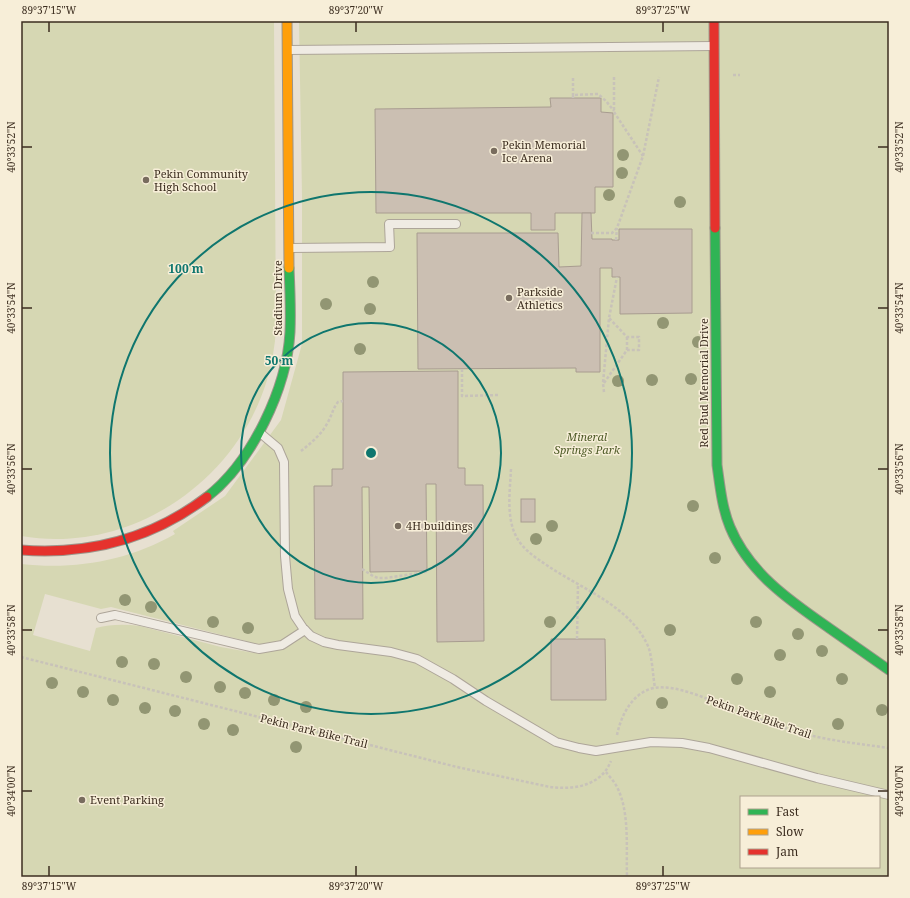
<svg xmlns="http://www.w3.org/2000/svg" width="910" height="898" font-family="'Noto Serif',serif">
<style>
.green{fill:#d6d7b3;fill-rule:evenodd}
.building{fill:#cbbfb2;stroke:#a89c90}
.lines{fill:none;stroke-linecap:round;stroke-linejoin:round}
.lane-casing{stroke:#ada599;stroke-width:10}
.fast-casing{stroke:#9c958a;stroke-width:11}
.slow-casing{stroke:#9c958a;stroke-width:11}
.jam-casing{stroke:#9c958a;stroke-width:11}
.path{stroke:#c8c2b9;stroke-width:2.5;stroke-dasharray:3 2;stroke-linecap:butt}
.lane{stroke:#efebe3;stroke-width:8}
.fast{stroke:#30b455;stroke-width:9}
.slow{stroke:#ff9f0a;stroke-width:9}
.jam{stroke:#e5322d;stroke-width:9}
.tree{fill:#929673}
.ticks{fill:none;stroke:#3d2e20;stroke-width:1.5}
.ring{fill:none;stroke:#0f766e;stroke-width:2}
.poi-dot{fill:#786c5e;stroke:#f7eed8;stroke-width:1.5}
.labels{text-anchor:middle;stroke-width:3;stroke-linejoin:round;paint-order:stroke}
.poi-label{font-size:11px;fill:#3d2e20;stroke:#f7eed8;text-anchor:start}
.street-label{font-size:11px;fill:#3d2e20;stroke:#f7eed8}
.park-label{font-size:11px;font-style:italic;fill:#4d5a26;stroke:#f7eed8}
.centre{fill:#0f766e;stroke:#f7eed8;stroke-width:2}
.ring-label{font-size:12px;text-anchor:middle;font-weight:bold;fill:#0f766e;stroke:#f7eed8;stroke-width:3;stroke-linejoin:round;paint-order:stroke}
.neatline{fill:none;stroke:#3d2e20;stroke-width:1.5}
.ticks-label{font-size:10px;text-anchor:middle;fill:#3d2e20}
</style>
<rect width="100%" height="100%" fill="#e7e0d1"/>
<g class="green">
<path d="M21,21H274L276,329C275,346 272,363 267,380C236,483 129,555 21,536Z"/>
<path d="M299,21H889V877H21V564C75,570 128,561 175,534L173,531L225,496L281,420L302,344V196ZM45,594L101,609L111,607L246,641L254,653L221,647L140,626C125,624 111,624 96,628L90,651L33,635ZM741,797H879V867H741Z"/>
</g>
<g class="building">
<path d="M550,98H601V112L613,113V187H595V213H555V230H531V213H376L375,109L551,107Z"/>
<path d="M582,213H591L592,239H612V240H619V229H692V313L620,314V277H612V268H600V372H576V368L418,369L417,233H558L559,267L581,266Z"/>
<path d="M458,371V468H465V485H483L484,641L437,642L436,484H426L427,571L370,572L369,487H362L363,619H315L314,486H332V469H343V372Z"/>
<rect x="521" y="499" width="14" height="23"/>
<path d="M551,639H605L606,700H551Z"/>
</g>
<g class="lines">
<defs>
<g id="lane">
<path d="M288,50L713,46"/>
<path d="M291,248L390,247L389,224H456"/>
<path d="M259,432L278,448L284,462L285,556L288,589L295,616L303,628L311,636L324,642L338,645L391,652L417,659L453,679L486,701L556,742L579,748L596,751L651,742L682,743L709,748L817,778L889,795"/>
<path d="M101,618L115,615L259,649L282,645L305,630"/>
</g>
<g id="fast">
<path d="M715,228L717,465C720,486 722,508 730,527C749,573 790,601 829,628C849,642 869,656 889,670"/>
<path d="M207,497C252,462 287,388 290,332C291,310 290,289 289,268"/>
</g>
<path id="slow" d="M287,21L289,268"/>
<g id="jam">
<path d="M714,21L715,228"/>
<path d="M21,550C89,555 153,538 207,497"/>
</g>
</defs>
<use href="#lane" class="lane-casing"/>
<use href="#fast" class="fast-casing"/>
<use href="#slow" class="slow-casing"/>
<use href="#jam" class="jam-casing"/>
<g class="path">
<path d="M733,75H740"/>
<path d="M614,77V112L643,156"/>
<path d="M573,78V95"/>
<path d="M573,98V95L598,94L606,101L614,111"/>
<path d="M591,233H612L617,228L643,156L659,77"/>
<path d="M616,240L617,228"/>
<path d="M627,337V350"/>
<path d="M462,369V396L498,395"/>
<path d="M604,383L627,350H639V337H627L609,318"/>
<path d="M604,392L603,383L609,318L617,277"/>
<path d="M301,451C311,443 322,434 328,422C332,415 333,408 338,402L343,401"/>
<path d="M511,469C510,489 507,510 513,529C519,547 533,556 548,566C582,589 630,606 648,646C652,655 653,677 655,688"/>
<path d="M362,569L373,576L378,578H386L425,572L436,565"/>
<path d="M577,639L578,584"/>
<path d="M21,657L457,767L550,787C574,790 601,786 611,761"/>
<path d="M617,735C621,715 633,692 654,688C677,684 709,700 730,708C755,718 780,727 805,734C832,741 861,744 889,748"/>
<path d="M606,772C609,776 614,781 617,787C630,812 626,849 627,877"/>
</g>
<use href="#lane" class="lane"/>
<use href="#fast" class="fast"/>
<use href="#slow" class="slow"/>
<use href="#jam" class="jam"/>
</g>
<g class="tree">
<circle cx="623" cy="155" r="6"/>
<circle cx="622" cy="173" r="6"/>
<circle cx="609" cy="195" r="6"/>
<circle cx="680" cy="202" r="6"/>
<circle cx="373" cy="282" r="6"/>
<circle cx="326" cy="304" r="6"/>
<circle cx="370" cy="309" r="6"/>
<circle cx="663" cy="323" r="6"/>
<circle cx="698" cy="342" r="6"/>
<circle cx="360" cy="349" r="6"/>
<circle cx="691" cy="379" r="6"/>
<circle cx="652" cy="380" r="6"/>
<circle cx="618" cy="381" r="6"/>
<circle cx="693" cy="506" r="6"/>
<circle cx="552" cy="526" r="6"/>
<circle cx="536" cy="539" r="6"/>
<circle cx="715" cy="558" r="6"/>
<circle cx="125" cy="600" r="6"/>
<circle cx="151" cy="607" r="6"/>
<circle cx="213" cy="622" r="6"/>
<circle cx="550" cy="622" r="6"/>
<circle cx="756" cy="622" r="6"/>
<circle cx="248" cy="628" r="6"/>
<circle cx="670" cy="630" r="6"/>
<circle cx="798" cy="634" r="6"/>
<circle cx="822" cy="651" r="6"/>
<circle cx="780" cy="655" r="6"/>
<circle cx="122" cy="662" r="6"/>
<circle cx="154" cy="664" r="6"/>
<circle cx="186" cy="677" r="6"/>
<circle cx="737" cy="679" r="6"/>
<circle cx="842" cy="679" r="6"/>
<circle cx="52" cy="683" r="6"/>
<circle cx="220" cy="687" r="6"/>
<circle cx="83" cy="692" r="6"/>
<circle cx="770" cy="692" r="6"/>
<circle cx="245" cy="693" r="6"/>
<circle cx="113" cy="700" r="6"/>
<circle cx="274" cy="700" r="6"/>
<circle cx="662" cy="703" r="6"/>
<circle cx="306" cy="707" r="6"/>
<circle cx="145" cy="708" r="6"/>
<circle cx="882" cy="710" r="6"/>
<circle cx="175" cy="711" r="6"/>
<circle cx="204" cy="724" r="6"/>
<circle cx="838" cy="724" r="6"/>
<circle cx="233" cy="730" r="6"/>
<circle cx="296" cy="747" r="6"/>
</g>
<path class="ticks" d="M49,22V32M356,22V32M663,22V32M22,147H32M878,147H888M22,308H32M878,308H888M22,469H32M878,469H888M22,630H32M878,630H888M22,791H32M878,791H888M49,866V876M356,866V876M663,866V876"/>
<g class="ring">
<circle cx="371" cy="453" r="130"/>
<circle cx="371" cy="453" r="261"/>
</g>
<g class="poi-dot">
<circle cx="494" cy="151" r="4"/>
<circle cx="146" cy="180" r="4"/>
<circle cx="509" cy="298" r="4"/>
<circle cx="398" cy="526" r="4"/>
<circle cx="82" cy="800" r="4"/>
</g>
<g class="labels">
<g class="poi-label">
<text x="502" y="149">Pekin Memorial<tspan x="502" dy="13">Ice Arena</tspan></text>
<text x="154" y="178">Pekin Community<tspan x="154" dy="13">High School</tspan></text>
<text x="517" y="296">Parkside<tspan x="517" dy="13">Athletics</tspan></text>
<text x="406" y="530">4H buildings</text>
<text x="90" y="804">Event Parking</text>
</g>
<g class="street-label">
<text transform="translate(278 298) rotate(-90)" y="4">Stadium Drive</text>
<text transform="translate(704 383) rotate(-90)" y="4">Red Bud Memorial Drive</text>
<text transform="translate(759 717) rotate(19)" y="4">Pekin Park Bike Trail</text>
<text transform="translate(314 731) rotate(14)" y="4">Pekin Park Bike Trail</text>
</g>
<g class="park-label">
<text x="587" y="441">Mineral<tspan x="587" dy="13">Springs Park</tspan></text>
</g>
</g>
<circle cx="371" cy="453" r="6" class="centre"/>
<g class="ring-label">
<text x="186" y="273">100 m</text>
<text x="279" y="365">50 m</text>
</g>
<rect width="910" height="898" fill="none" stroke="#f7eed8" stroke-width="44"/>
<rect x="740" y="796" width="140" height="72" fill="#f7eed8" stroke="#ada18e"/>
<rect x="748" y="809" width="20" height="6" fill="#30b455" stroke="#ada18e"/>
<text x="776" y="816" font-size="12" fill="#3d2e20">Fast</text>
<rect x="748" y="829" width="20" height="6" fill="#ff9f0a" stroke="#ada18e"/>
<text x="776" y="836" font-size="12" fill="#3d2e20">Slow</text>
<rect x="748" y="849" width="20" height="6" fill="#e5322d" stroke="#ada18e"/>
<text x="776" y="856" font-size="12" fill="#3d2e20">Jam</text>
<rect x="22" y="22" width="866" height="854" class="neatline"/>
<g class="ticks-label">
<text x="49" y="14">89°37'15"W</text>
<text x="356" y="14">89°37'20"W</text>
<text x="663" y="14">89°37'25"W</text>
<text transform="translate(899 147) rotate(-90)" y="4">40°33'52"N</text>
<text transform="translate(11 147) rotate(-90)" y="4">40°33'52"N</text>
<text transform="translate(899 308) rotate(-90)" y="4">40°33'54"N</text>
<text transform="translate(11 308) rotate(-90)" y="4">40°33'54"N</text>
<text transform="translate(899 469) rotate(-90)" y="4">40°33'56"N</text>
<text transform="translate(11 469) rotate(-90)" y="4">40°33'56"N</text>
<text transform="translate(899 630) rotate(-90)" y="4">40°33'58"N</text>
<text transform="translate(11 630) rotate(-90)" y="4">40°33'58"N</text>
<text transform="translate(899 791) rotate(-90)" y="4">40°34'00"N</text>
<text transform="translate(11 791) rotate(-90)" y="4">40°34'00"N</text>
<text x="49" y="890">89°37'15"W</text>
<text x="356" y="890">89°37'20"W</text>
<text x="663" y="890">89°37'25"W</text>
</g>
</svg>
